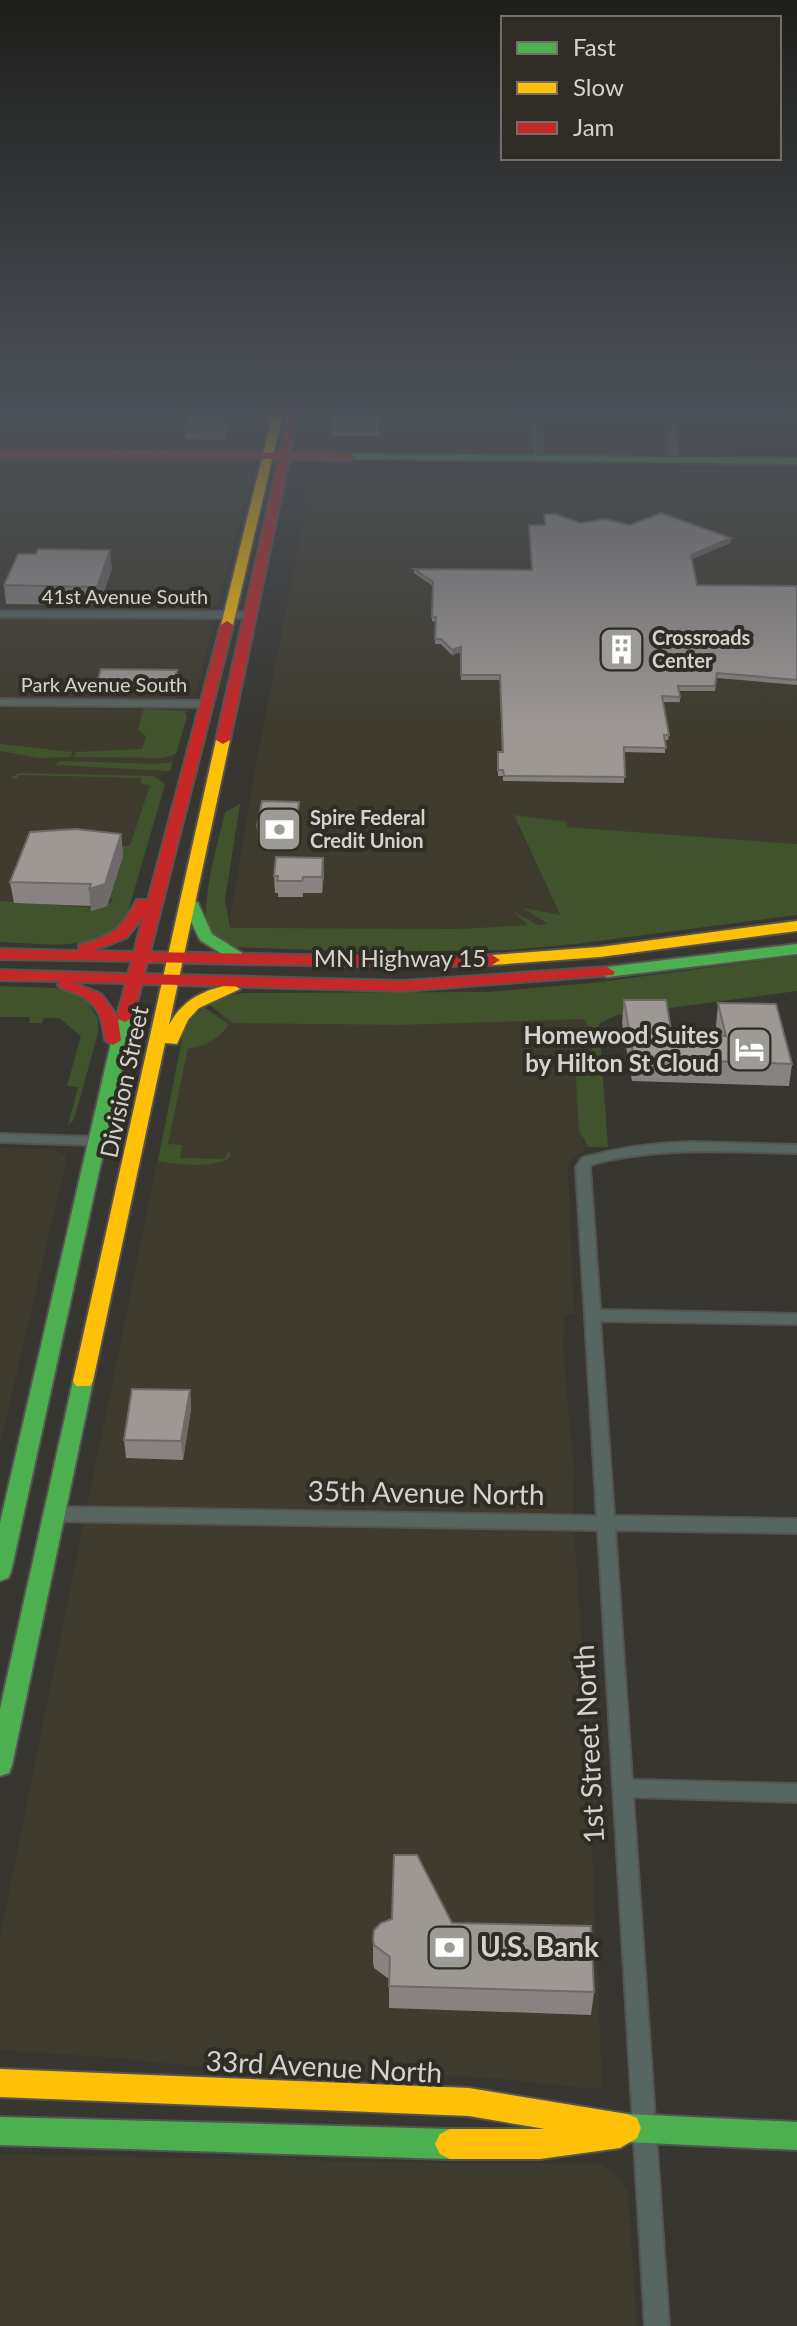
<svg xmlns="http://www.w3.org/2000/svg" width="797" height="2326" viewBox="0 0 797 2326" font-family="Lato,sans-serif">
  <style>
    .built { fill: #3f3b2e }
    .green { fill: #40532c }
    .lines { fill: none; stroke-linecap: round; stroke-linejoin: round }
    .street-casing { stroke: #565451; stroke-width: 4 }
    .fast-casing { stroke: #565451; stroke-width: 4 }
    .slow-casing { stroke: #565451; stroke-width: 4 }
    .jam-casing { stroke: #565451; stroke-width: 4 }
    .street { fill: #586661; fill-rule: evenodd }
    .fast { fill: #4caf50; fill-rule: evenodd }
    .slow { fill: #ffc107; fill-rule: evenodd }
    .jam { fill: #c62828; fill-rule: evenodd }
    .wall { fill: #888380 }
    .shaded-wall { fill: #6f6a68 }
    .building { fill: #9e9895; stroke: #6f6a68; stroke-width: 2 }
    .labels { text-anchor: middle; stroke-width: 8; stroke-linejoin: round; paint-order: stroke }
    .far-street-label { font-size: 20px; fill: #d4d2cd; stroke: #2f2d25 }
    .far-poi-label { font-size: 20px; font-weight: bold; fill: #d4d2cd; stroke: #2f2d25; text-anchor: start }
    .street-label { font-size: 24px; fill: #d4d2cd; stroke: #2f2d25 }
    .poi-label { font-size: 24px; font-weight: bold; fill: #d4d2cd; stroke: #2f2d25; text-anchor: end }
    .near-street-label { font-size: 28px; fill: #d4d2cd; stroke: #2f2d25 }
    .near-poi-label { font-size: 28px; font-weight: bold; fill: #d4d2cd; stroke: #2f2d25; text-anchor: start }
  </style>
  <rect width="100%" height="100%" fill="#373631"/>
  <g class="built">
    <polygon points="0,409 267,409 259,449 247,452 0,450"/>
    <polygon points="306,409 543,413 546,431 797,434 797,455 307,450 300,445"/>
    <polygon points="0,458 255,462 218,604 209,608 207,621 213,627 195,694 174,699 0,697"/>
    <polygon points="314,466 797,470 797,844 565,827 566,822 518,826 563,923 459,929 229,928 254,774"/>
    <polygon points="0,707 188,711 185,712 187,717 170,771 158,777 165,784 129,908 117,927 102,938 82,943 0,942"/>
    <polygon points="588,1009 592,1065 575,1065 579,1116 584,1143 588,1147 571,1160 568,1168 574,1314 565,1314 563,1346 574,1470 573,1512 587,1725 602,2086 594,2089 490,2078 367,2072 256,2073 115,2058 0,2050 0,1935 183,1034 194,1014"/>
    <polygon points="0,1148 52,1149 65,1155 66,1162 0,1445"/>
    <polygon points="0,2154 473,2164 598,2163 612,2170 628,2192 637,2326 0,2326"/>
  </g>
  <g class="green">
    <polygon points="146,709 188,711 185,712 187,717 176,754 163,758 74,757 76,752 142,749 146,736 138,730 143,710"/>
    <polygon points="0,744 72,752 70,757 38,758 0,751"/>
    <polygon points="60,761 159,764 173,762 170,771 55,765"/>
    <path d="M19 773 153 776 165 784 127 915C100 955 42 943 0 942V901L99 908 112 902 113 899 109 898 123 856 119 846H130L150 785 141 784V778L19 775 17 779 10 778Z"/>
    <path d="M240 804 225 900 230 928 459 929 528 925 511 910 538 925 548 924 523 908 560 915 514 815 567 822 566 827 797 844V915L576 944 507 950 366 952 236 947C227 945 215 938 210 930 197 913 220 835 225 812Z"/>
    <path d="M797 956V991L617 1015 599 1024 608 1147H588L579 1130 575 1064H592C591 1049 594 1031 584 1019L400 1025 233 1023 208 1004V1001L242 993 488 992 592 983Z"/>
    <polygon points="0,986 58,988 92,999 88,1002 98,1019 98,1033 74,1120 68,1125 78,1087 67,1086 81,1036 59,1018 44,1018 42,1023 29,1023 30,1017 0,1017"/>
    <path d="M204 1007 229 1025C219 1038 204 1048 188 1048L168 1144 182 1145 180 1158 224 1159 229 1151 231 1156C218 1169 176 1165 158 1161L183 1034 189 1022Z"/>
  </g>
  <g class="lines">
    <defs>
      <g id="street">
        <polygon points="533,409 541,409 543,459 539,461 535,459"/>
        <polygon points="661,409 669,409 679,462 672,460"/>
        <polygon points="788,409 796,409 797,425 793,423"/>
        <polygon points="0,611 250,612 255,615 250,618 0,617"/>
        <polygon points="0,699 208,701 213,704 208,707 0,705"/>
        <polygon points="0,1134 95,1137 102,1141 95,1145 0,1142"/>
        <path d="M691 1142 797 1145V1153C728 1152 659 1146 592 1164L590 1167 600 1310 797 1314V1324L600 1321 614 1516 797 1519V1533L615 1530 632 1780 797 1784V1802L633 1797 669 2326H645L598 1530 54 1521 48 1519 45 1514 48 1509 54 1507 597 1516 576 1167 582 1158C618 1148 653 1143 691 1142Z"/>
      </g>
      <g id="fast">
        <polygon points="350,454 797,458 797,464 346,459 346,455"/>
        <polygon points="190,898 198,903 212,934 242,953 244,956 242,959 230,959 200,940 182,903"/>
        <polygon points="797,944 797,954 607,977 599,972 607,967"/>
        <polygon points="125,1012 133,1017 11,1572 8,1578 0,1581 0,1523 117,1017"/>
        <polygon points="83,1374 90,1376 93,1381 12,1765 9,1773 0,1776 0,1709 73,1381 76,1376"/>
        <polygon points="627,2114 797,2122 797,2150 627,2142 617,2138 613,2128 617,2118"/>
        <polygon points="0,2117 450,2129 460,2134 465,2144 460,2154 450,2159 0,2145"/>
      </g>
      <g id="slow">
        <polygon points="274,409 284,409 233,625 227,629 221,625"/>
        <path d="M223 736 230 740 169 1025C183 999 204 990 232 984L240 989 199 1008 188 1020 177 1044 165 1043 93 1381 90 1386H76L73 1381 216 740Z"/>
        <polygon points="797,921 797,931 600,957 492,965 484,960 492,955 600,947"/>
        <polygon points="0,2069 469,2088 627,2114 637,2118 641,2128 637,2138 620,2148 540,2159 450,2159 440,2154 435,2144 440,2134 450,2129 545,2129 469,2116 0,2097"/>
      </g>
      <g id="jam">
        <polygon points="290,409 300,409 290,453 350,454 355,457 350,460 289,459 230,740 223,744 216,740 279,459 0,457 0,451 280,453"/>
        <path d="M227 621 233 625 150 952 403 957 492 955 500 960 492 965 403 967 147 962 144 974 403 981 607 967 615 972 613 975 403 991 142 984 133 1017 125 1022 118 1019 121 1040 113 1045 105 1040C103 1018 98 1002 75 993 69 990 63 990 58 985L61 981 0 980V970L128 974 132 961 0 959V949L79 951V945C113 936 120 930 137 900H148L221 625ZM143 917 134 952 92 951 126 938ZM72 982 126 983 117 1016 101 994Z"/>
      </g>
    </defs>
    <use href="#street" class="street-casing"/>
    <use href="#fast" class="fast-casing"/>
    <use href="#slow" class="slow-casing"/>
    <use href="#jam" class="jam-casing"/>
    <use href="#street" class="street"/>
    <use href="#fast" class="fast"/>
    <use href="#slow" class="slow"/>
    <use href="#jam" class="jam"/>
  </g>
  <g class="wall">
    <polygon points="0,409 64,409 64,410"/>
    <polygon points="226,414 227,426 224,440 185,439 184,427"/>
    <polygon points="380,419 378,436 333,436 332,423"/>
    <polygon points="580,523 630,525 730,543 692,559 697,585 797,586 797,685 717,678 715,691 679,691 680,702 663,702 669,735 668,740 665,740 665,753 624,752 624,783 503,781 503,776 498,776 498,752 502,752 500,680 461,680 461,652 452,655 441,644 435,644 436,622 432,621 433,586 414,573 414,569 532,570 544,525"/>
    <polygon points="112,569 99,605 6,604 4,585"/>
    <polygon points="177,670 178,679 175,692 98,691 97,682"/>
    <polygon points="299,802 299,818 297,843 258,843 257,826"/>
    <polygon points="121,834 123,856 107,906 91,911 91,906 14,903 10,882"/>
    <polygon points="324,874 322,893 303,893 303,897 278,897 278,893 275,893 274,876"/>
    <polygon points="624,1000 672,1036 718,1036 716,1026 718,1003 792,1064 789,1086 632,1081 622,1023"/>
    <polygon points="190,1390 191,1409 183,1460 126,1458 124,1440"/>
    <polygon points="452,1923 594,1992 591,2015 389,2008 389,1979 374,1968 373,1963 373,1940"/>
  </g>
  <g class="shaded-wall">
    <polygon points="226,414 227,426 224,440 223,427"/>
    <polygon points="731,538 730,543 690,560 691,555"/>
    <polygon points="110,550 112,569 99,605 97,587"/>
    <polygon points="461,647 461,652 452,655 452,650"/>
    <polygon points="177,670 178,679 175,692 174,683"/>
    <polygon points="299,802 299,818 297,843 296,827"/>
    <polygon points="121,834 123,856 107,906 91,911 89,889"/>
    <polygon points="323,858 324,874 322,893 322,877"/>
    <polygon points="190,1390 191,1409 183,1460 181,1441"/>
  </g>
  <g class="building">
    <polygon points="335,409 380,409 378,424 332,423"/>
    <polygon points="187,414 226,414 223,427 184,427"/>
    <polygon points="661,513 731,538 691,555 697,585 797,586 797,680 717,673 715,686 678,686 680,697 662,696 669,735 664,735 666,748 624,747 625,777 504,776 503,770 498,770 498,752 503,752 500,675 461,675 461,647 452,650 441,639 435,639 436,617 432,617 433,582 414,569 532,570 529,525 545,525 544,514 556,514 580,523 605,519 630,525"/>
    <polygon points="38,549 110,550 97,587 4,585 18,554 36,554"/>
    <polygon points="101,669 177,670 174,683 97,682"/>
    <polygon points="262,801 299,802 296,827 257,826"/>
    <polygon points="76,829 121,834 105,884 89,889 91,884 10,882 30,832"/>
    <polygon points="276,857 323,858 322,877 303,877 302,881 277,881 278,876 274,876"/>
    <polygon points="624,1000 666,1000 672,1036 726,1036 718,1003 776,1004 792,1064 634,1058"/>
    <polygon points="132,1389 190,1390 181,1441 124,1440"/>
    <polygon points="394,1855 417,1855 452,1923 591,1926 594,1992 389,1986 390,1957 374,1945 373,1940 374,1930 381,1923 392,1919"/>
  </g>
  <linearGradient id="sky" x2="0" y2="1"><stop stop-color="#1e1e1b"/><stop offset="0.56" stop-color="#4d525a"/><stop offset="1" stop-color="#4d525a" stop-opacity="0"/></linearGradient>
  <rect width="797" height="735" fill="url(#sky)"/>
  <defs>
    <symbol id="building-square" viewBox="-11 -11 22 22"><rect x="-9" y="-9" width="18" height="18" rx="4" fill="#9d9b96" stroke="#2f2d25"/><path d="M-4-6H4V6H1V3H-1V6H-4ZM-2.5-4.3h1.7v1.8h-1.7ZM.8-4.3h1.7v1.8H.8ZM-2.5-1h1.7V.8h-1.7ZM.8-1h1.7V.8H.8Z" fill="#fff"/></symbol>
    <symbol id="bank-square" viewBox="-11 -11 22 22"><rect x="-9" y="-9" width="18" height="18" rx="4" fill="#9d9b96" stroke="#2f2d25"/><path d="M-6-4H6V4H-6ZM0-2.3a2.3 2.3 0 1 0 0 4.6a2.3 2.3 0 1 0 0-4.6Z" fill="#fff"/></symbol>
    <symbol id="hotel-square" viewBox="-11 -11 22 22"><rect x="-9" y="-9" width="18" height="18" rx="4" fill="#9d9b96" stroke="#2f2d25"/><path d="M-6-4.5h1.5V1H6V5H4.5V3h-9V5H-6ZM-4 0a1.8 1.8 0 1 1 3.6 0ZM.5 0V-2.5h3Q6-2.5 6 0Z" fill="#fff"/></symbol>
  </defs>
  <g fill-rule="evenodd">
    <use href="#building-square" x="596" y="624" width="51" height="51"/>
    <use href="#bank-square" x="254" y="804" width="51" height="51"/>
    <use href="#hotel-square" x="724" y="1024" width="51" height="51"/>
    <use href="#bank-square" x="424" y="1922" width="51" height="51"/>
  </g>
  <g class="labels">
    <g class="far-street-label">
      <text x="125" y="604">41st Avenue South</text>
      <text x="104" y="692">Park Avenue South</text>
    </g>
    <g class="far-poi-label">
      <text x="652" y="645">Crossroads<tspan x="652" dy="23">Center</tspan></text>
      <text x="310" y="825">Spire Federal<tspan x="310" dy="23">Credit Union</tspan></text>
    </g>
    <g class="street-label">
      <text x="400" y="967">MN Highway 15</text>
      <text transform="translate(125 1082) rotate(-78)" y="8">Division Street</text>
    </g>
    <g class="poi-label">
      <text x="719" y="1044">Homewood Suites<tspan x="719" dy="28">by Hilton St Cloud</tspan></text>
    </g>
    <g class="near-street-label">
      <text transform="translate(426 1493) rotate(1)" y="10">35th Avenue North</text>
      <text transform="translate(589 1744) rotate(-93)" y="10">1st Street North</text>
      <text transform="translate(324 2067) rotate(3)" y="10">33rd Avenue North</text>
    </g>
    <g class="near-poi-label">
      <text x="480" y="1957">U.S. Bank</text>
    </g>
  </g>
  <rect x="501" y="16" width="280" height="144" fill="#2f2d25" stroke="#716f68" stroke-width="2"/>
  <rect x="517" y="42" width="40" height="12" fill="#4caf50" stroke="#716f68" stroke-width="2"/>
  <text x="573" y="56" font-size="24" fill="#d4d2cd">Fast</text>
  <rect x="517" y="82" width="40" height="12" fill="#ffc107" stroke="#716f68" stroke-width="2"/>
  <text x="573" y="96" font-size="24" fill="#d4d2cd">Slow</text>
  <rect x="517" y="122" width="40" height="12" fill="#c62828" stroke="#716f68" stroke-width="2"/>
  <text x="573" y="136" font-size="24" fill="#d4d2cd">Jam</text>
</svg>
